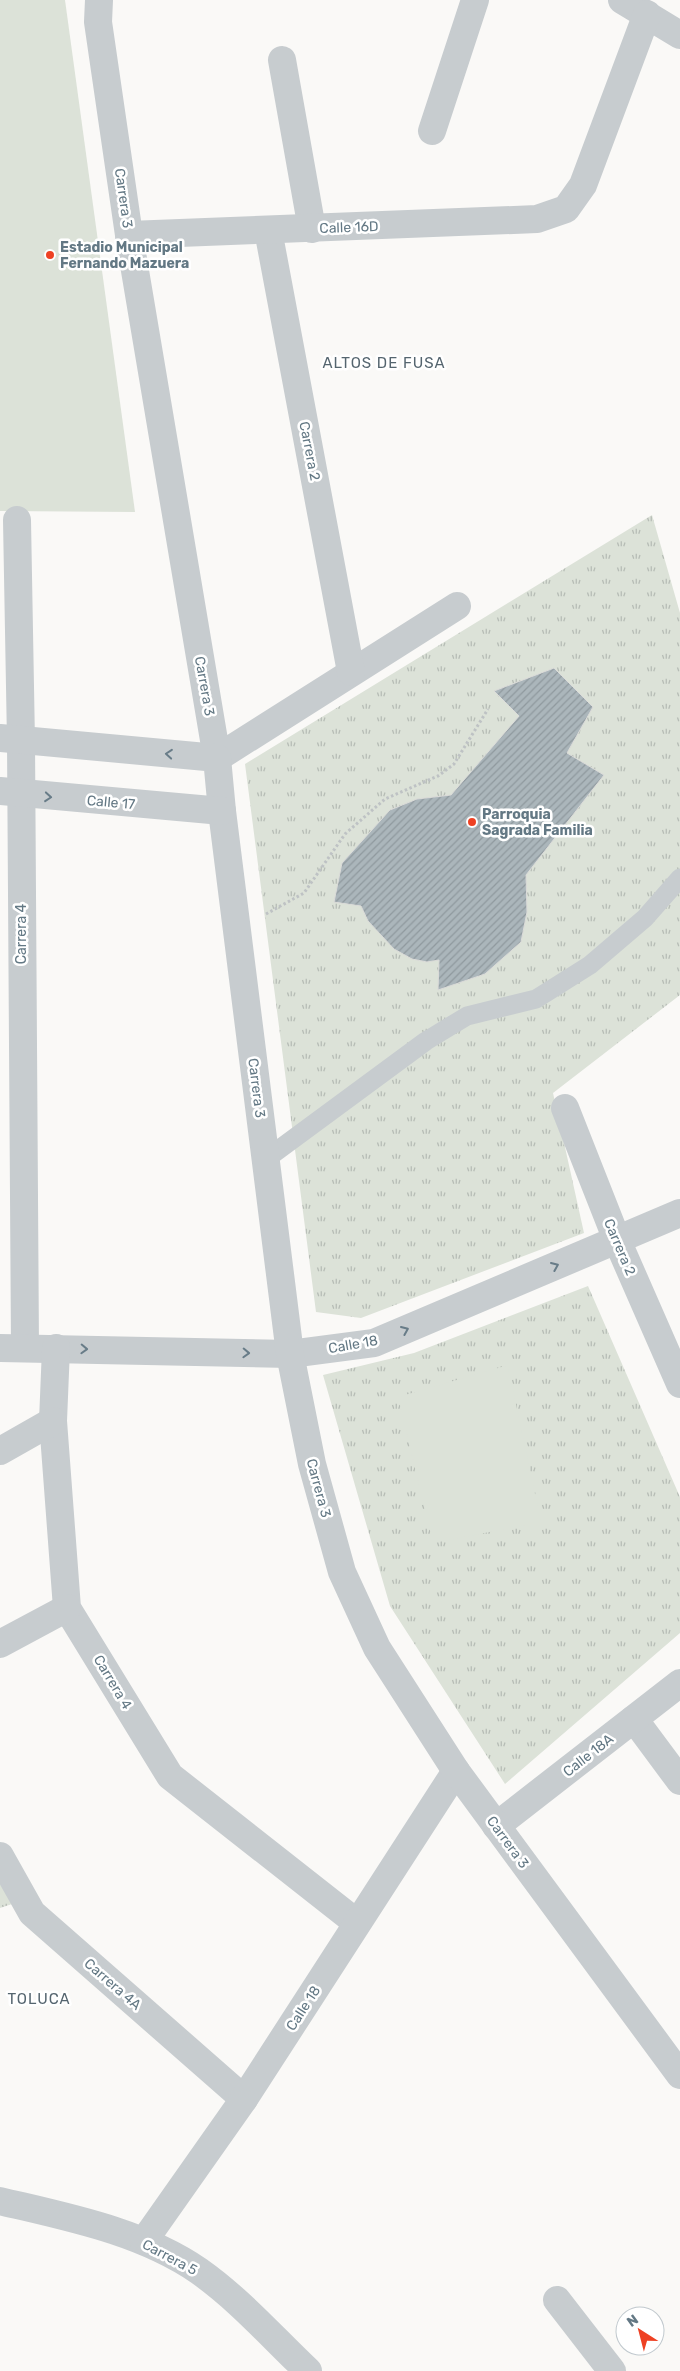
<svg xmlns="http://www.w3.org/2000/svg" width="680" height="2371" viewBox="0 0 680 2371" font-family="Rubik,sans-serif">
  <style>
    .grass { fill: url(#grass-tufts) }
    .pitch { fill: #dce2d8 }
    .building { fill: url(#building-hatch); stroke: #dbdbd9 }
    .lines { fill: none; stroke-linecap: round; stroke-linejoin: round }
    .path { stroke: #bec2c4; stroke-width: 3; stroke-dasharray: 2.5 2.5; stroke-linecap: butt }
    .service { stroke: #c7cccf; stroke-width: 19 }
    .minor { stroke: #c7cccf; stroke-width: 28 }
    .tertiary { stroke: #c7cccf; stroke-width: 28 }
    .oneway { stroke: #687c88 }
    .poi-dot { fill: #ee4123; stroke: #fff; stroke-width: 2 }
    .labels { text-anchor: middle; stroke-width: 5; stroke-linejoin: round; paint-order: stroke }
    .street-label { font-size: 14px; fill: #637884; stroke: #fff }
    .poi-label { font-size: 14px; font-weight: bold; fill: #637884; stroke: #fff; text-anchor: start }
    .neighbourhood-label { font-size: 15px; letter-spacing: 1px; fill: #55656f; stroke: #fff }
  </style>
  <defs>
    <pattern id="grass-tufts" width="24" height="20" patternUnits="userSpaceOnUse" patternTransform="scale(1.25)"><rect width="24" height="20" fill="#dce2d8"/><path d="M3 7l-1-3M5 7V3M7 7l1-3M15 17l-1-3M17 17v-4M19 17l1-3" fill="none" stroke="#b6bcb5"/></pattern>
    <pattern id="building-hatch" width="6" height="6" patternUnits="userSpaceOnUse" patternTransform="scale(1.25)"><rect width="6" height="6" fill="#abb6bb"/><path d="M-1 1l2-2M0 6l6-6M5 7l2-2" fill="none" stroke="#8f999e"/></pattern>
  </defs>
  <rect width="100%" height="100%" fill="#faf9f7"/>
  <g class="grass">
    <polygon points="652,515 680,613 680,995 553,1093 584,1233 361,1318 316,1312 245,764"/>
    <polygon points="588,1286 680,1497 680,1633 505,1784 390,1606 323,1375 414,1353"/>
    <polygon points="0,1883 12,1904 0,1908"/>
  </g>
  <g class="pitch">
    <polygon points="0,0 65,0 135,512 0,511"/>
    <polygon points="505,1366 508,1367 541,1522 433,1543 398,1397"/>
  </g>
  <polygon class="building" points="554,668 593,707 567,753 604,775 526,875 527,912 521,942 485,974 438,990 439,960 427,962 412,959 394,949 368,921 361,906 334,902 342,863 390,810 417,799 451,795 519,716 494,691"/>
  <g class="lines">
    <polyline class="path" points="266,914 304,893 345,834 385,799 438,776 454,764 488,709"/>
    <polyline class="service" points="266,1159 426,1041 467,1016 536,999 590,965 645,918 680,878"/>
    <g class="minor">
      <polyline points="99,0 98,22 129,235 217,758 457,606"/>
      <polyline points="622,0 680,35"/>
      <polyline points="282,60 312,229"/>
      <polyline points="432,131 475,0"/>
      <polyline points="268,230 351,672"/>
      <polyline points="129,235 537,219 566,209 583,185 647,14"/>
      <polyline points="17,520 21,742 25,1348"/>
      <polyline points="565,1108 617,1240 680,1384"/>
      <polyline points="0,1348 290,1354 374,1343 680,1213"/>
      <polyline points="56,1348 53,1421 67,1608 170,1776 357,1923"/>
      <polyline points="0,1451 53,1421"/>
      <polyline points="0,1644 67,1608"/>
      <polyline points="634,1719 680,1781"/>
      <polyline points="496,1826 680,1683"/>
      <polyline points="0,1856 32,1913 244,2099"/>
      <path d="M0 2201C67 2217 141 2231 199 2271 240 2300 272 2337 308 2371"/>
      <polyline points="144,2241 244,2099 456,1771"/>
      <polyline points="557,2300 612,2371"/>
    </g>
    <g class="tertiary">
      <polyline points="0,738 217,758 222,811 290,1354 312,1464 342,1572 377,1648 456,1771 680,2075"/>
      <polyline points="0,791 222,811"/>
    </g>
  </g>
  <defs><path id="oneway-chevron" d="M-2-3.5L2.5 0L-2 3.5" fill="none" stroke-width="1.6" stroke-linecap="round" stroke-linejoin="round" transform="scale(1.25)"/></defs>
  <g class="oneway">
    <use href="#oneway-chevron" transform="translate(169 754) rotate(-175)"/>
    <use href="#oneway-chevron" transform="translate(48 797) rotate(5)"/>
    <use href="#oneway-chevron" transform="translate(555 1266) rotate(-23)"/>
    <use href="#oneway-chevron" transform="translate(405 1330) rotate(-23)"/>
    <use href="#oneway-chevron" transform="translate(84 1349) rotate(2)"/>
    <use href="#oneway-chevron" transform="translate(246 1353) rotate(2)"/>
  </g>
  <g class="poi-dot">
    <circle cx="50" cy="255" r="5"/>
    <circle cx="472" cy="822" r="5"/>
  </g>
  <g class="labels">
    <g class="street-label">
      <text transform="translate(124 198) rotate(82)" y="5">Carrera 3</text>
      <text transform="translate(349 227) rotate(-2)" y="5">Calle 16D</text>
      <text transform="translate(310 451) rotate(79)" y="5">Carrera 2</text>
      <text transform="translate(205 686) rotate(80)" y="5">Carrera 3</text>
      <text transform="translate(111 802) rotate(5)" y="5">Calle 17</text>
      <text transform="translate(21 934) rotate(-90)" y="5">Carrera 4</text>
      <text transform="translate(257 1088) rotate(83)" y="5">Carrera 3</text>
      <text transform="translate(620 1247) rotate(67)" y="5">Carrera 2</text>
      <text transform="translate(353 1344) rotate(-10)" y="5">Calle 18</text>
      <text transform="translate(319 1488) rotate(75)" y="5">Carrera 3</text>
      <text transform="translate(113 1682) rotate(59)" y="5">Carrera 4</text>
      <text transform="translate(588 1755) rotate(-38)" y="5">Calle 18A</text>
      <text transform="translate(508 1842) rotate(54)" y="5">Carrera 3</text>
      <text transform="translate(113 1984) rotate(41)" y="5">Carrera 4A</text>
      <text transform="translate(303 2008) rotate(-57)" y="5">Calle 18</text>
      <text transform="translate(170 2257) rotate(28)" y="5">Carrera 5</text>
    </g>
    <g class="poi-label">
      <text x="60" y="252">Estadio Municipal<tspan x="60" dy="16">Fernando Mazuera</tspan></text>
      <text x="482" y="819">Parroquia<tspan x="482" dy="16">Sagrada Familia</tspan></text>
    </g>
    <g class="neighbourhood-label">
      <text x="384" y="368">ALTOS DE FUSA</text>
      <text x="39" y="2004">TOLUCA</text>
    </g>
  </g>
  <g transform="translate(640 2331) rotate(324)"><circle r="24" fill="#ffffff" stroke="#c1c9ce"/>
  <path d="M0-4L9 19L0 12L-9 19Z" fill="#ee4123"/>
  <text y="-8" font-size="14" font-weight="bold" text-anchor="middle" fill="#637884">N</text>
  </g>
</svg>
